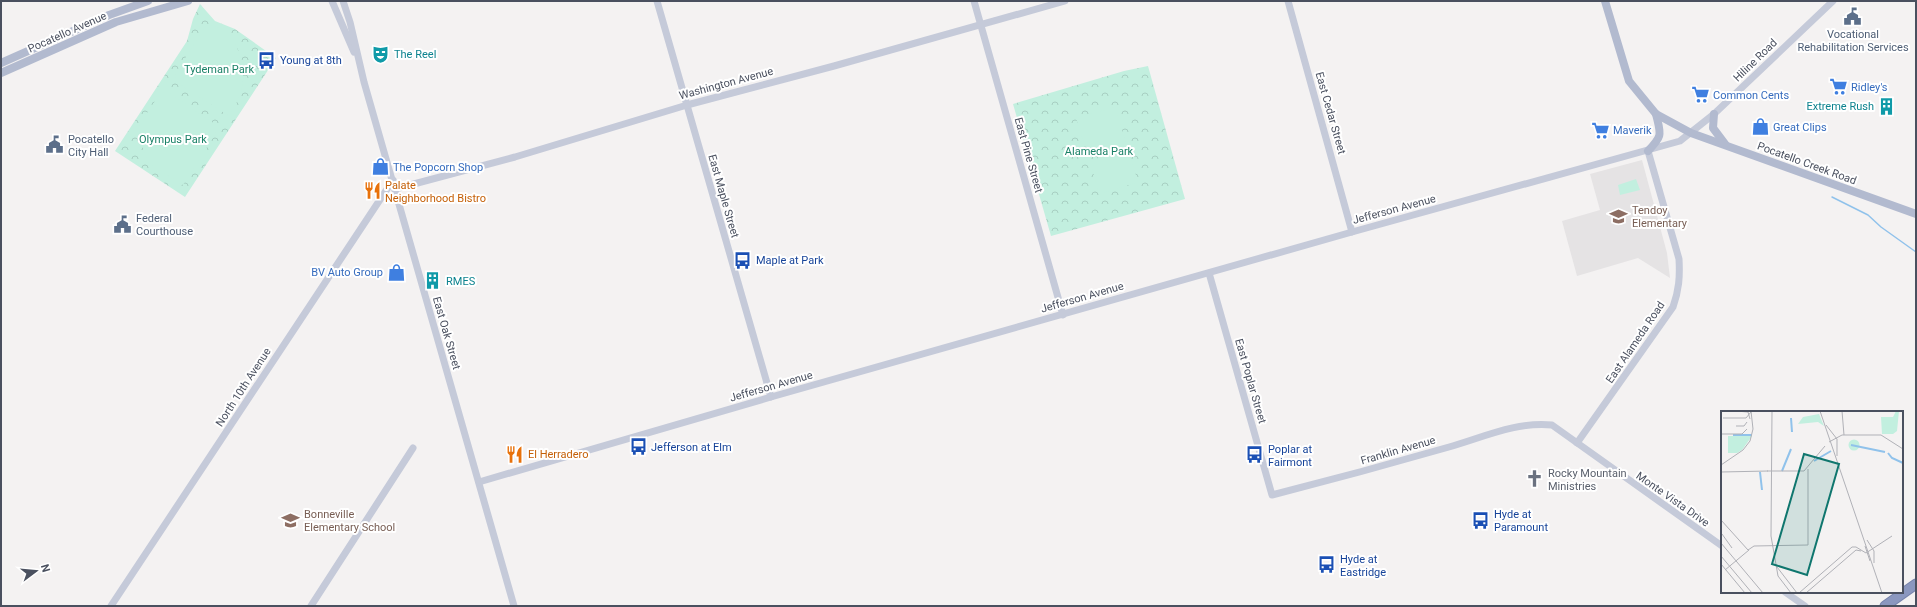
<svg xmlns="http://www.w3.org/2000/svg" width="1917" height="607" viewBox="0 0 1917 607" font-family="Roboto,sans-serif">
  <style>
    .education { fill: #e5e3e4 }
    .forest { fill: url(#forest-crowns) }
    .pitch { fill: #c2efdf }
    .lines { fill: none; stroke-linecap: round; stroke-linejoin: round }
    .stream { stroke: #90c2eb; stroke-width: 1.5 }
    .highway-casing { stroke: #7682ab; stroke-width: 11 }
    .secondary { stroke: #c5cad9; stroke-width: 7 }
    .primary { stroke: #b2bacf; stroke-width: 8 }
    .highway { stroke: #8b97bf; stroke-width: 9 }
    .labels { text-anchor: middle; stroke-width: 4; stroke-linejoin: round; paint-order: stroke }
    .street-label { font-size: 11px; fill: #4a505f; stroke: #fff }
    .service-label { font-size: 11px; fill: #4e5e75; stroke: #fff; text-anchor: start }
    .culture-label { font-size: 11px; fill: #0d838f; stroke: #fff; text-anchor: start }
    .transit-label { font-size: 11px; fill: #164399; stroke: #fff; text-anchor: start }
    .park-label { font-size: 11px; fill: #1a8167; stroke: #fff }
    .shop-label { font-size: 11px; fill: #366cbe; stroke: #fff; text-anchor: start }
    .food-label { font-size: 11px; fill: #c56008; stroke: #fff; text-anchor: start }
    .education-label { font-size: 11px; fill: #785e54; stroke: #fff; text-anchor: start }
    .worship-label { font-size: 11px; fill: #5b616d; stroke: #fff; text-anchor: start }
    .inset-river { fill: none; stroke: #90c2eb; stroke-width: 2 }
    .inset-road { fill: none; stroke: #b0b1b7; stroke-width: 1 }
    .view { fill: #0f766e; fill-opacity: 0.15; stroke: #0f766e; stroke-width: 2 }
    .inset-edge { fill: none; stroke: #4a505f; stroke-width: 2 }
  </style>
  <defs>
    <pattern id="forest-crowns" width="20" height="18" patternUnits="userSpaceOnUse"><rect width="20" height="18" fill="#c2efdf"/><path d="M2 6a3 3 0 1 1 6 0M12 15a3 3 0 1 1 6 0" fill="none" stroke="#a8cfc2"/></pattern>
  </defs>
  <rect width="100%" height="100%" fill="#f4f2f2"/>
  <polygon class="education" points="1642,160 1667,253 1670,278 1638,258 1577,276 1562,221 1600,210 1590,174"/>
  <g class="forest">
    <polygon points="200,4 215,21 235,29 276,58 185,197 115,151 187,41 193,19"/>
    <polygon points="1148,66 1185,199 1051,236 1013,104 1124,71"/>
  </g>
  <g class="pitch">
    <path d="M213 25C221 28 227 33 232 40 250 64 245 93 229 116L176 82 175 74 206 26Z"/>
    <polygon points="163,89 215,124 216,133 183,185 149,164 142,146 139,125"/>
    <polygon points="1115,107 1138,182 1099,194 1092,168 1101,152 1084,144 1076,118"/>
    <polygon points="1636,179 1640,190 1620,195 1618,185"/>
  </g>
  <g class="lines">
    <polyline class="stream" points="1832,197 1868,215 1881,227 1916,252"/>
    <defs>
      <polyline id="highway" points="1885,606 1916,584"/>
    </defs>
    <use href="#highway" class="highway-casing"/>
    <g class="secondary">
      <polyline points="332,1 354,52"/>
      <polyline points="343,1 350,22 364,82 514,606"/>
      <polyline points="657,1 771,397"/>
      <polyline points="974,1 1063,315"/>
      <polyline points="1288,1 1352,232"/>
      <polyline points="395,189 515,157 687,105 834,66 1065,1"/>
      <path d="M1209 273 1272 495C1331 480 1390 464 1449 447 1481 438 1518 421 1552 425L1722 546"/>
      <path d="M1577 443 1673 307C1679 290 1680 277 1679 259L1648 151"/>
      <polyline points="479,482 771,397 1352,232 1680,141 1714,114 1833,1"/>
      <polyline points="1785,592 1805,606"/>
      <polyline points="111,606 393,180"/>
      <polyline points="311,606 413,448"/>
    </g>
    <g class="primary">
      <polyline points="1605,1 1629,81 1656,114 1691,133 1916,214"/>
      <polyline points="1,63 109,15 148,1"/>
      <polyline points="1,73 116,22 188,1"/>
      <polyline points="1714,114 1713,128 1725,144"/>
      <path d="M1648 151C1663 135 1661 135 1656 114"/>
    </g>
    <use href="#highway" class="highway"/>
  </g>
  <defs>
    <symbol id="civic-bare" viewBox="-9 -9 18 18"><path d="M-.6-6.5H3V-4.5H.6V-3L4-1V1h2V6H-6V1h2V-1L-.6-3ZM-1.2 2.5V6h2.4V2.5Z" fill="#5c6f8a" stroke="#fff" stroke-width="2.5" paint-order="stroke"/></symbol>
    <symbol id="theatre-bare" viewBox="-9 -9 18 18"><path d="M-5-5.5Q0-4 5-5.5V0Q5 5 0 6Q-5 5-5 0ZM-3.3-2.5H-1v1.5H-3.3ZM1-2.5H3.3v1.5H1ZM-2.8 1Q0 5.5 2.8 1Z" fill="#0f9aa8" stroke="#fff" stroke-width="2.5" paint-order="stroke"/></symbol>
    <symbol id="bus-bare" viewBox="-9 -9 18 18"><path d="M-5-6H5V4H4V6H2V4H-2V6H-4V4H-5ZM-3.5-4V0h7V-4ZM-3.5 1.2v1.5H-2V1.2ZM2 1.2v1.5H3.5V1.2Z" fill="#1a4fb4" stroke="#fff" stroke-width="2.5" paint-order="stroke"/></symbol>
    <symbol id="supermarket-bare" viewBox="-9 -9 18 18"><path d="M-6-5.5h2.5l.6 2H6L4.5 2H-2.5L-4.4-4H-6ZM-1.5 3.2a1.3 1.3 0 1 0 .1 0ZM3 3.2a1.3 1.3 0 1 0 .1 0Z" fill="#3f7fe0" stroke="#fff" stroke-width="2.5" paint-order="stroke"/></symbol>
    <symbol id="building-bare" viewBox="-9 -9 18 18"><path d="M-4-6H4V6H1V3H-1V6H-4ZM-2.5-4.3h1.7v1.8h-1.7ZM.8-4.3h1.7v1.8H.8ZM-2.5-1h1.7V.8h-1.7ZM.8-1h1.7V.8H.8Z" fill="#0f9aa8" stroke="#fff" stroke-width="2.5" paint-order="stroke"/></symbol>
    <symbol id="shop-bare" viewBox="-9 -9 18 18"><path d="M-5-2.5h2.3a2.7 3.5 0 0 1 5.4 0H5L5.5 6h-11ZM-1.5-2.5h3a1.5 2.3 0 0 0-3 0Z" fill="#3f7fe0" stroke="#fff" stroke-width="2.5" paint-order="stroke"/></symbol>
    <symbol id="restaurant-bare" viewBox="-9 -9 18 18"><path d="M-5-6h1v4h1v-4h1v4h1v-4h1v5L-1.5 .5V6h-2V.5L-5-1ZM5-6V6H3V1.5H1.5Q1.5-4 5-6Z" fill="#e8710a" stroke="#fff" stroke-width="2.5" paint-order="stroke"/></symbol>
    <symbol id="school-bare" viewBox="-9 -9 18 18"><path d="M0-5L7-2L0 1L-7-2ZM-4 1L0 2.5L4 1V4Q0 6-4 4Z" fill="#8d6e63" stroke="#fff" stroke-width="2.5" paint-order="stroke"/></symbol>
    <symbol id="church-bare" viewBox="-9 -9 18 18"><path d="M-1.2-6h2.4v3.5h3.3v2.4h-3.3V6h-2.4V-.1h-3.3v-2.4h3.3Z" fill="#6b7280" stroke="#fff" stroke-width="2.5" paint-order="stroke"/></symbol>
  </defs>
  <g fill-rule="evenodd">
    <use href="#civic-bare" x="1840" y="4" width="25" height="25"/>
    <use href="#theatre-bare" x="368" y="42" width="25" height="25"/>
    <use href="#bus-bare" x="254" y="48" width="25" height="25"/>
    <use href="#supermarket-bare" x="1826" y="74" width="25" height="25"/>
    <use href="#supermarket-bare" x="1688" y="82" width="25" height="25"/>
    <use href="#building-bare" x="1874" y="94" width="25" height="25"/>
    <use href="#shop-bare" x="1748" y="114" width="25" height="25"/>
    <use href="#supermarket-bare" x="1588" y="118" width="25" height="25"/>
    <use href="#civic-bare" x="42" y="132" width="25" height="25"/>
    <use href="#shop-bare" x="368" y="154" width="25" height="25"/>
    <use href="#restaurant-bare" x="360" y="178" width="25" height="25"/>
    <use href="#school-bare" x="1606" y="204" width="25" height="25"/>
    <use href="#civic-bare" x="110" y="212" width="25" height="25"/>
    <use href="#bus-bare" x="730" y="248" width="25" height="25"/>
    <use href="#shop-bare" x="384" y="260" width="25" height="25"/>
    <use href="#building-bare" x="420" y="268" width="25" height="25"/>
    <use href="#bus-bare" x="626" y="434" width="25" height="25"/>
    <use href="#restaurant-bare" x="502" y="442" width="25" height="25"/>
    <use href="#bus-bare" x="1242" y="442" width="25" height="25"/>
    <use href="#church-bare" x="1522" y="466" width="25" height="25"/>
    <use href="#school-bare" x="278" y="508" width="25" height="25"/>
    <use href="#bus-bare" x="1468" y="508" width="25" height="25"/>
    <use href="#bus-bare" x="1314" y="552" width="25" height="25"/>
  </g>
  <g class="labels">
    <g class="street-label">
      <text transform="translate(67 32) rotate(-24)" y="4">Pocatello Avenue</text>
      <text transform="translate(1755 60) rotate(-44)" y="4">Hiline Road</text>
      <text transform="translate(726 83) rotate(-15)" y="4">Washington Avenue</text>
      <text transform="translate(1331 113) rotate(74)" y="4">East Cedar Street</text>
      <text transform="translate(1029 155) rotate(74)" y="4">East Pine Street</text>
      <text transform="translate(1807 163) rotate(20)" y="4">Pocatello Creek Road</text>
      <text transform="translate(724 196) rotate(74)" y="4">East Maple Street</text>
      <text transform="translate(1394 209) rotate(-15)" y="4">Jefferson Avenue</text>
      <text transform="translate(1082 297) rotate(-16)" y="4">Jefferson Avenue</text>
      <text transform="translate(447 333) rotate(74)" y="4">East Oak Street</text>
      <text transform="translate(1635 342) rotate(-56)" y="4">East Alameda Road</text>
      <text transform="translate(1251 381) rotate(74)" y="4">East Poplar Street</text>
      <text transform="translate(771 386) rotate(-16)" y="4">Jefferson Avenue</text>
      <text transform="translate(243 387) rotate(-57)" y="4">North 10th Avenue</text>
      <text transform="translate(1398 450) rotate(-16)" y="4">Franklin Avenue</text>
      <text transform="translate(1673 499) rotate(35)" y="4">Monte Vista Drive</text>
    </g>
    <g class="service-label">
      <text x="1853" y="38" text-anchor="middle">Vocational<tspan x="1853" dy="13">Rehabilitation Services</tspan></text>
      <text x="68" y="143">Pocatello<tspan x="68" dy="13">City Hall</tspan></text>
      <text x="136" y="222">Federal<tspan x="136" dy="13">Courthouse</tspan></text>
    </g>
    <g class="culture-label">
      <text x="394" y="58">The Reel</text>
      <text x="1874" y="110" text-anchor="end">Extreme Rush</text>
      <text x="446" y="285">RMES</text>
    </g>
    <g class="transit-label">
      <text x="280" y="64">Young at 8th</text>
      <text x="756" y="264">Maple at Park</text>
      <text x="651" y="451">Jefferson at Elm</text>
      <text x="1268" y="453">Poplar at<tspan x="1268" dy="13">Fairmont</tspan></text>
      <text x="1494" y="518">Hyde at<tspan x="1494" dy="13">Paramount</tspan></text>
      <text x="1340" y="563">Hyde at<tspan x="1340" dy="13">Eastridge</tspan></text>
    </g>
    <g class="park-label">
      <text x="219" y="73">Tydeman Park</text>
      <text x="173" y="143">Olympus Park</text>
      <text x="1099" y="155">Alameda Park</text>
    </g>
    <g class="shop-label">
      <text x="1851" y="91">Ridley's</text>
      <text x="1713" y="99">Common Cents</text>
      <text x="1773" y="131">Great Clips</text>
      <text x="1613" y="134">Maverik</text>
      <text x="393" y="171">The Popcorn Shop</text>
      <text x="383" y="276" text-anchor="end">BV Auto Group</text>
    </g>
    <g class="food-label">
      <text x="385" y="189">Palate<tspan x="385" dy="13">Neighborhood Bistro</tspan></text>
      <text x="528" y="458">El Herradero</text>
    </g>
    <g class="education-label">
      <text x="1632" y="214">Tendoy<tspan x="1632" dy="13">Elementary</tspan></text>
      <text x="304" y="518">Bonneville<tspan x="304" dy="13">Elementary School</tspan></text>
    </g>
    <g class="worship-label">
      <text x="1548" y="477">Rocky Mountain<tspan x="1548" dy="13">Ministries</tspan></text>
    </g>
  </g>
  <g transform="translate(1721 411)">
    <rect width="182" height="182" fill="#f4f2f2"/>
    <path d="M127.5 34a5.5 5.5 0 1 1 11 0a5.5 5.5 0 1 1-11 0Z" fill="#c2efdf"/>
    <path d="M175 0H178L176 20 172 23H161L160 6H172ZM98 3 103 15 97 11 77 13 82 6ZM7 25H31L21 39 16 42H7Z" fill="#c2efdf"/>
    <path class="inset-river" d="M70 7 71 21M12 24H31M130 34 164 41M167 42 171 47 182 52M93 50 110 40M61 60 70 38M39 61 41 79"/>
    <path class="inset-road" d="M15 0 27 1 29 8M51 0 50 125 57 165 70 182M99 0 161 182M121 0 123 24M2 7H25L30 1M105 14 116 28V45M15 15H23L26 11M0 23H21L26 18M108 31 121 24H160L182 38M0 54 22 39 29 30 32 18 30 0M46 60H83L104 35M0 61 47 60M0 109 27 139M1 123 11 137M146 129 153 140V152M0 132 42 182M144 135 149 150M27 139 33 135 87 134V58M0 145 31 182M0 153 24 182M56 156 76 182M4 159 28 139M78 182 131 136H135L145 142 171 125M85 182 135 139 140 140"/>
    <path class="view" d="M83 43 118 53 86 164 51 153Z"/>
    <rect width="182" height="182" class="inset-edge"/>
  </g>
  <rect width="1917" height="607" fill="none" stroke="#4a505f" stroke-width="4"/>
  <g transform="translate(36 571) rotate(74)" stroke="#ffffff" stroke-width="3" paint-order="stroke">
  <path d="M0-3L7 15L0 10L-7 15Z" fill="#4a505f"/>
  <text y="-6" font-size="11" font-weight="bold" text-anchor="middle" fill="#4a505f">N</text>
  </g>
</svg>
